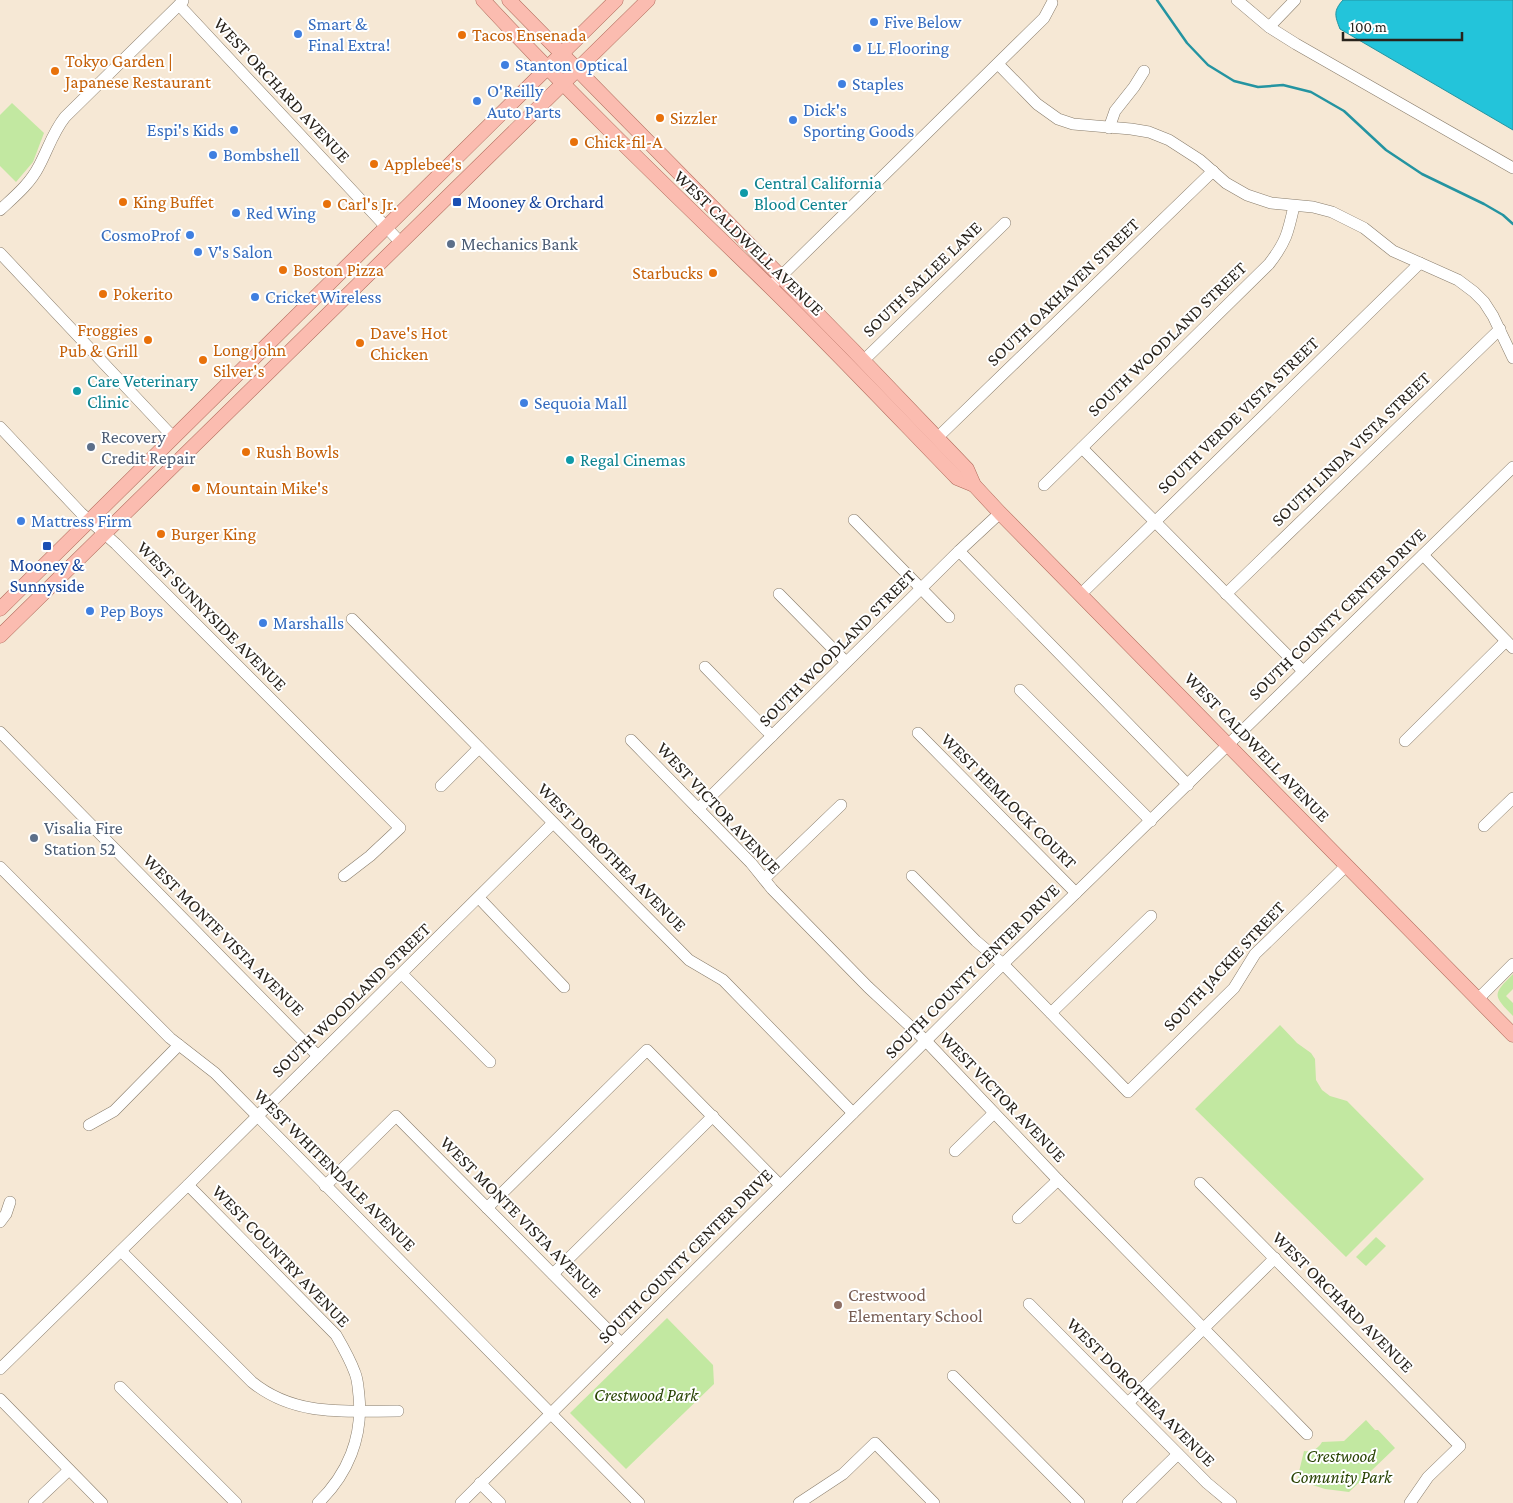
<svg xmlns="http://www.w3.org/2000/svg" width="1513" height="1503" viewBox="0 0 1513 1503" font-family="'Crimson Pro',serif">
  <style>
    .green { fill: #c2e8a1 }
    .water { fill: #23c4da; stroke: #2494a1 }
    .lines { fill: none; stroke-linecap: round; stroke-linejoin: round }
    .stream { stroke: #2494a1; stroke-width: 2.5 }
    .minor-casing { stroke: #887c6b; stroke-width: 12 }
    .major-casing { stroke: #af695a; stroke-width: 15 }
    .minor { stroke: #fff; stroke-width: 11 }
    .major { stroke: #fbbcb0; stroke-width: 14 }
    .shop-dot { fill: #3f7fe0; stroke: #fff; stroke-width: 2 }
    .food-dot { fill: #e8710a; stroke: #fff; stroke-width: 2 }
    .culture-dot { fill: #0f9aa8; stroke: #fff; stroke-width: 2 }
    .transit-dot { fill: #1a4fb4; stroke: #fff; stroke-width: 2 }
    .service-dot { fill: #5c6f8a; stroke: #fff; stroke-width: 2 }
    .education-dot { fill: #8d6e63; stroke: #fff; stroke-width: 2 }
    .labels { text-anchor: middle; stroke-width: 4; stroke-linejoin: round; paint-order: stroke }
    .shop-label { font-size: 18px; fill: #366cbe; stroke: #fff; text-anchor: start }
    .food-label { font-size: 18px; fill: #c56008; stroke: #fff; text-anchor: start }
    .street-label { font-size: 18px; fill: #28231c; stroke: #fff }
    .culture-label { font-size: 18px; fill: #0d838f; stroke: #fff; text-anchor: start }
    .transit-label { font-size: 18px; fill: #164399; stroke: #fff; text-anchor: start }
    .service-label { font-size: 18px; fill: #4e5e75; stroke: #fff; text-anchor: start }
    .education-label { font-size: 18px; fill: #785e54; stroke: #fff; text-anchor: start }
    .park-label { font-size: 18px; font-style: italic; fill: #294404; stroke: #fff }
  </style>
  <rect width="100%" height="100%" fill="#f6e8d5"/>
  <g class="green">
    <polygon points="12,103 44,133 33,162 16,182 0,166 0,115"/>
    <path d="M1513 974V989L1506 996 1513 1003V1016C1493 995 1492 995 1513 974Z"/>
    <polygon points="1280,1025 1297,1043 1311,1053 1315,1059 1316,1080 1322,1090 1330,1096 1347,1101 1424,1179 1346,1257 1195,1109"/>
    <polygon points="1376,1237 1386,1246 1366,1266 1356,1257"/>
    <polygon points="667,1318 713,1365 714,1384 626,1469 570,1413"/>
    <path d="M1366 1420 1375 1430H1378L1395 1448 1349 1492 1325 1489 1297 1480 1304 1451C1312 1452 1318 1449 1322 1442L1344 1441Z"/>
  </g>
  <path class="water" d="M1343 0H1513V130L1340 29C1335 16 1333 11 1343 0Z"/>
  <g class="lines">
    <polyline class="stream" points="1157,0 1187,43 1208,65 1234,81 1258,87 1283,85 1311,92 1344,111 1386,150 1422,174 1484,204 1503,215 1513,224"/>
    <defs>
      <g id="minor">
        <polyline points="1237,0 1269,27 1296,44 1513,168"/>
        <polyline points="179,5 401,243"/>
        <polyline points="1269,27 1295,0"/>
        <polyline points="998,64 1037,104 1058,119 1073,124 1131,129 1149,132 1169,140 1200,160 1226,183 1247,195 1271,203 1313,207 1332,212 1364,228 1393,251 1458,280 1474,292 1484,302 1493,316 1513,358"/>
        <polyline points="1109,128 1115,111 1134,87 1144,71"/>
        <path d="M0 210C14 197 30 184 39 166 48 149 53 132 65 117L183 1"/>
        <polyline points="0,253 173,437"/>
        <polyline points="770,287 1044,18 1052,3"/>
        <polyline points="863,361 1005,223"/>
        <polyline points="0,427 81,513 116,544 400,828 370,856 344,876"/>
        <polyline points="937,438 1213,171"/>
        <polyline points="1082,448 1303,671"/>
        <path d="M1044 485 1269 264C1286 242 1288 233 1294 206"/>
        <polyline points="854,520 949,617"/>
        <polyline points="959,551 1188,785"/>
        <polyline points="1423,555 1513,648"/>
        <polyline points="779,594 846,662"/>
        <polyline points="1081,594 1420,263"/>
        <polyline points="1226,594 1500,329"/>
        <polyline points="352,619 689,960 723,980 853,1113"/>
        <polyline points="705,667 772,736"/>
        <polyline points="1020,690 1151,821"/>
        <polyline points="0,732 318,1056"/>
        <polyline points="918,733 1076,893"/>
        <polyline points="631,740 751,863 772,889 868,987 926,1041 1058,1180 1307,1434"/>
        <polyline points="1405,741 1506,641"/>
        <polyline points="441,786 479,748"/>
        <polyline points="698,809 959,551 1000,513"/>
        <polyline points="1484,826 1513,798"/>
        <polyline points="0,867 170,1038 215,1073 639,1503"/>
        <polyline points="912,876 976,941 1003,964 1128,1092 1234,988 1255,954 1347,865"/>
        <polyline points="764,879 841,805"/>
        <polyline points="479,898 564,987"/>
        <polyline points="402,974 490,1062"/>
        <polyline points="1478,999 1513,964"/>
        <polyline points="1051,1013 1151,916"/>
        <polyline points="89,1125 114,1111 179,1045"/>
        <polyline points="955,1151 994,1113"/>
        <polyline points="1200,1183 1460,1446 1428,1477 1410,1503"/>
        <path d="M188 1185 336 1335C343 1347 350 1359 355 1373 358 1380 358 1388 359 1396 363 1437 348 1474 318 1503"/>
        <polyline points="325,1186 396,1116 621,1343"/>
        <polyline points="487,1208 647,1050 780,1185"/>
        <polyline points="1018,1218 1058,1180"/>
        <polyline points="0,1222 6,1214 10,1202"/>
        <path d="M121 1251 252 1382C295 1417 346 1411 398 1411"/>
        <polyline points="553,1274 713,1116"/>
        <polyline points="1029,1304 1207,1483 1231,1503"/>
        <polyline points="0,1369 188,1185 553,823"/>
        <polyline points="953,1376 1079,1503"/>
        <polyline points="120,1387 236,1503"/>
        <polyline points="0,1399 102,1503"/>
        <polyline points="1128,1403 1275,1258"/>
        <polyline points="480,1483 500,1503"/>
        <polyline points="34,1503 69,1470"/>
        <polyline points="461,1503 1003,964 1513,467"/>
        <polyline points="799,1503 843,1474 875,1443 934,1503"/>
        <polyline points="1128,1503 1178,1454"/>
      </g>
      <g id="major">
        <path d="M483 0C572 96 667 187 761 278 828 343 892 411 957 478L974 485"/>
        <polyline points="509,0 853,350 967,469 974,485 1000,513 1513,1035"/>
        <polyline points="0,609 616,0"/>
        <polyline points="0,636 648,0"/>
      </g>
    </defs>
    <use href="#minor" class="minor-casing"/>
    <use href="#major" class="major-casing"/>
    <use href="#minor" class="minor"/>
    <use href="#major" class="major"/>
  </g>
  <g class="shop-dot">
    <circle cx="874" cy="22" r="5"/>
    <circle cx="298" cy="34" r="5"/>
    <circle cx="857" cy="48" r="5"/>
    <circle cx="505" cy="65" r="5"/>
    <circle cx="842" cy="84" r="5"/>
    <circle cx="477" cy="101" r="5"/>
    <circle cx="793" cy="120" r="5"/>
    <circle cx="234" cy="130" r="5"/>
    <circle cx="213" cy="155" r="5"/>
    <circle cx="236" cy="213" r="5"/>
    <circle cx="190" cy="235" r="5"/>
    <circle cx="198" cy="252" r="5"/>
    <circle cx="255" cy="297" r="5"/>
    <circle cx="524" cy="403" r="5"/>
    <circle cx="21" cy="521" r="5"/>
    <circle cx="90" cy="611" r="5"/>
    <circle cx="263" cy="623" r="5"/>
  </g>
  <g class="food-dot">
    <circle cx="462" cy="35" r="5"/>
    <circle cx="55" cy="71" r="5"/>
    <circle cx="660" cy="118" r="5"/>
    <circle cx="574" cy="142" r="5"/>
    <circle cx="374" cy="164" r="5"/>
    <circle cx="123" cy="202" r="5"/>
    <circle cx="327" cy="204" r="5"/>
    <circle cx="283" cy="270" r="5"/>
    <circle cx="713" cy="273" r="5"/>
    <circle cx="103" cy="294" r="5"/>
    <circle cx="148" cy="340" r="5"/>
    <circle cx="360" cy="343" r="5"/>
    <circle cx="203" cy="360" r="5"/>
    <circle cx="246" cy="452" r="5"/>
    <circle cx="196" cy="488" r="5"/>
    <circle cx="161" cy="534" r="5"/>
  </g>
  <g class="culture-dot">
    <circle cx="744" cy="193" r="5"/>
    <circle cx="77" cy="391" r="5"/>
    <circle cx="570" cy="460" r="5"/>
  </g>
  <g class="transit-dot">
    <rect x="452" y="197" width="10" height="10" rx="2.5"/>
    <rect x="42" y="541" width="10" height="10" rx="2.5"/>
  </g>
  <g class="service-dot">
    <circle cx="451" cy="244" r="5"/>
    <circle cx="91" cy="447" r="5"/>
    <circle cx="34" cy="838" r="5"/>
  </g>
  <circle class="education-dot" cx="838" cy="1305" r="5"/>
  <g class="labels">
    <g class="shop-label">
      <text x="884" y="28">Five Below</text>
      <text x="308" y="30">Smart &amp;<tspan x="308" dy="21">Final Extra!</tspan></text>
      <text x="867" y="54">LL Flooring</text>
      <text x="515" y="71">Stanton Optical</text>
      <text x="852" y="90">Staples</text>
      <text x="487" y="97">O'Reilly<tspan x="487" dy="21">Auto Parts</tspan></text>
      <text x="803" y="116">Dick's<tspan x="803" dy="21">Sporting Goods</tspan></text>
      <text x="224" y="136" text-anchor="end">Espi's Kids</text>
      <text x="223" y="161">Bombshell</text>
      <text x="246" y="219">Red Wing</text>
      <text x="180" y="241" text-anchor="end">CosmoProf</text>
      <text x="208" y="258">V's Salon</text>
      <text x="265" y="303">Cricket Wireless</text>
      <text x="534" y="409">Sequoia Mall</text>
      <text x="31" y="527">Mattress Firm</text>
      <text x="100" y="617">Pep Boys</text>
      <text x="273" y="629">Marshalls</text>
    </g>
    <g class="food-label">
      <text x="472" y="41">Tacos Ensenada</text>
      <text x="65" y="67">Tokyo Garden |<tspan x="65" dy="21">Japanese Restaurant</tspan></text>
      <text x="670" y="124">Sizzler</text>
      <text x="584" y="148">Chick-fil-A</text>
      <text x="384" y="170">Applebee's</text>
      <text x="133" y="208">King Buffet</text>
      <text x="337" y="210">Carl's Jr.</text>
      <text x="293" y="276">Boston Pizza</text>
      <text x="703" y="279" text-anchor="end">Starbucks</text>
      <text x="113" y="300">Pokerito</text>
      <text x="138" y="336" text-anchor="end">Froggies<tspan x="138" dy="21">Pub &amp; Grill</tspan></text>
      <text x="370" y="339">Dave's Hot<tspan x="370" dy="21">Chicken</tspan></text>
      <text x="213" y="356">Long John<tspan x="213" dy="21">Silver's</tspan></text>
      <text x="256" y="458">Rush Bowls</text>
      <text x="206" y="494">Mountain Mike's</text>
      <text x="171" y="540">Burger King</text>
    </g>
    <g class="street-label">
      <text transform="translate(282 90) rotate(47)" y="6">WEST ORCHARD AVENUE</text>
      <text transform="translate(749 243) rotate(44)" y="6">WEST CALDWELL AVENUE</text>
      <text transform="translate(922 279) rotate(-44)" y="6">SOUTH SALLEE LANE</text>
      <text transform="translate(1063 292) rotate(-44)" y="6">SOUTH OAKHAVEN STREET</text>
      <text transform="translate(1167 339) rotate(-44)" y="6">SOUTH WOODLAND STREET</text>
      <text transform="translate(1238 415) rotate(-44)" y="6">SOUTH VERDE VISTA STREET</text>
      <text transform="translate(1351 449) rotate(-44)" y="6">SOUTH LINDA VISTA STREET</text>
      <text transform="translate(1337 614) rotate(-44)" y="6">SOUTH COUNTY CENTER DRIVE</text>
      <text transform="translate(212 616) rotate(45)" y="6">WEST SUNNYSIDE AVENUE</text>
      <text transform="translate(837 648) rotate(-45)" y="6">SOUTH WOODLAND STREET</text>
      <text transform="translate(1257 747) rotate(46)" y="6">WEST CALDWELL AVENUE</text>
      <text transform="translate(1009 801) rotate(45)" y="6">WEST HEMLOCK COURT</text>
      <text transform="translate(719 808) rotate(47)" y="6">WEST VICTOR AVENUE</text>
      <text transform="translate(612 857) rotate(45)" y="6">WEST DOROTHEA AVENUE</text>
      <text transform="translate(224 935) rotate(45)" y="6">WEST MONTE VISTA AVENUE</text>
      <text transform="translate(1224 966) rotate(-47)" y="6">SOUTH JACKIE STREET</text>
      <text transform="translate(972 971) rotate(-45)" y="6">SOUTH COUNTY CENTER DRIVE</text>
      <text transform="translate(351 1000) rotate(-44)" y="6">SOUTH WOODLAND STREET</text>
      <text transform="translate(1003 1097) rotate(46)" y="6">WEST VICTOR AVENUE</text>
      <text transform="translate(335 1170) rotate(45)" y="6">WEST WHITENDALE AVENUE</text>
      <text transform="translate(521 1217) rotate(45)" y="6">WEST MONTE VISTA AVENUE</text>
      <text transform="translate(281 1256) rotate(46)" y="6">WEST COUNTRY AVENUE</text>
      <text transform="translate(685 1256) rotate(-45)" y="6">SOUTH COUNTY CENTER DRIVE</text>
      <text transform="translate(1343 1302) rotate(45)" y="6">WEST ORCHARD AVENUE</text>
      <text transform="translate(1141 1392) rotate(45)" y="6">WEST DOROTHEA AVENUE</text>
    </g>
    <g class="culture-label">
      <text x="754" y="189">Central California<tspan x="754" dy="21">Blood Center</tspan></text>
      <text x="87" y="387">Care Veterinary<tspan x="87" dy="21">Clinic</tspan></text>
      <text x="580" y="466">Regal Cinemas</text>
    </g>
    <g class="transit-label">
      <text x="467" y="208">Mooney &amp; Orchard</text>
      <text x="47" y="571" text-anchor="middle">Mooney &amp;<tspan x="47" dy="21">Sunnyside</tspan></text>
    </g>
    <g class="service-label">
      <text x="461" y="250">Mechanics Bank</text>
      <text x="101" y="443">Recovery<tspan x="101" dy="21">Credit Repair</tspan></text>
      <text x="44" y="834">Visalia Fire<tspan x="44" dy="21">Station 52</tspan></text>
    </g>
    <g class="education-label">
      <text x="848" y="1301">Crestwood<tspan x="848" dy="21">Elementary School</tspan></text>
    </g>
    <g class="park-label">
      <text x="646" y="1401">Crestwood Park</text>
      <text x="1341" y="1462">Crestwood<tspan x="1341" dy="21">Comunity Park</tspan></text>
    </g>
  </g>
  <path d="M1343 32v8h119v-8" fill="none" stroke="#28231c" stroke-width="2.5"/>
  <text x="1350" y="32" font-size="15" fill="#28231c" stroke="#ffffff" stroke-width="4" paint-order="stroke">100 m</text>
</svg>
